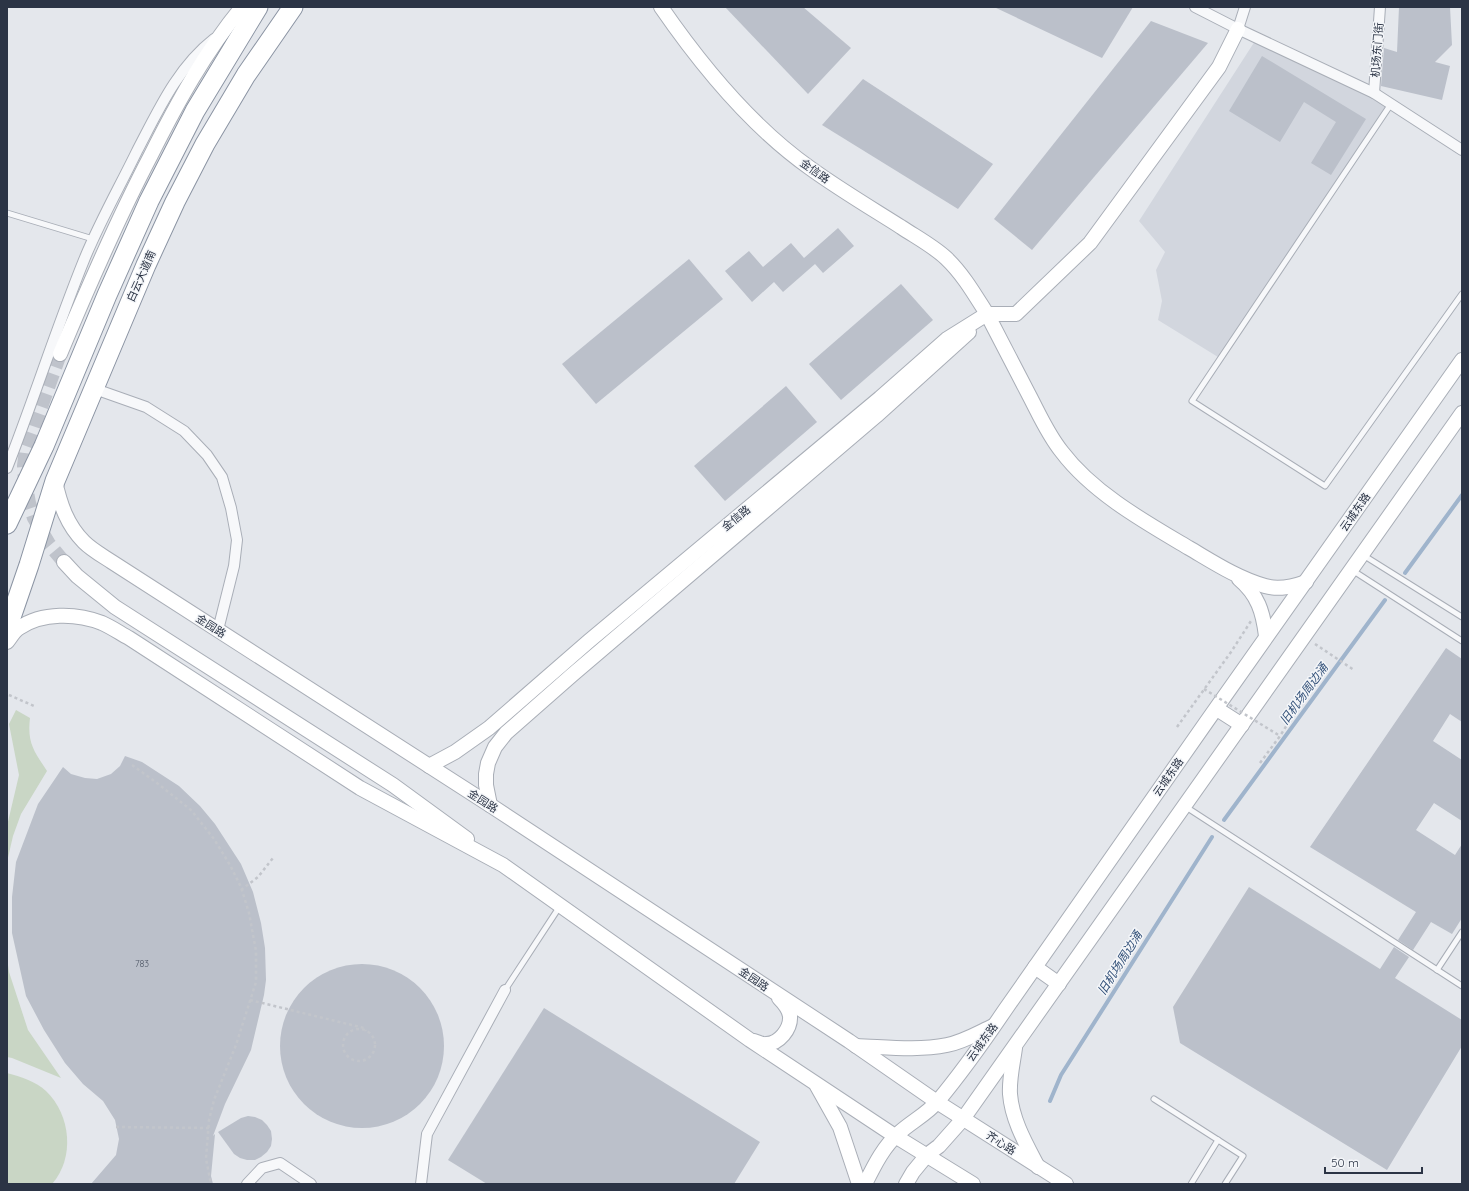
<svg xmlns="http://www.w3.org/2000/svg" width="1469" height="1191" viewBox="0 0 1469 1191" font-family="Quicksand,'Noto Sans SC',sans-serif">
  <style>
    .built { fill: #d2d6de }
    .green { fill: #c9d6c5 }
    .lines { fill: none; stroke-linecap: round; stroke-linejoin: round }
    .stream { stroke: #9fb4cc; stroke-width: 4 }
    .building { fill: #bbc0ca }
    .secondary-tunnel { stroke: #bfc3cb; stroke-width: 14; stroke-dasharray: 14 7; stroke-linecap: butt }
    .lane-casing { stroke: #a9aeb7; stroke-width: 7 }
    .street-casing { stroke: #a9aeb7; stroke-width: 12 }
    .secondary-casing { stroke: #a9aeb7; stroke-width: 16 }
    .highway-casing { stroke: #8b94a3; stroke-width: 21 }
    .path { stroke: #c2c5cb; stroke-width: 2.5; stroke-dasharray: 3 3; stroke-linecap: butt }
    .lane { stroke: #f7f8fa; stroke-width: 5 }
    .street { stroke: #f7f8fa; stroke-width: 10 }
    .secondary { stroke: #fff; stroke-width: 14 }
    .highway { stroke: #fff; stroke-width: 19 }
    .path-bridge { stroke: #c2c5cb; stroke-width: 2.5; stroke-dasharray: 3 3; stroke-linecap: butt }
    .labels { text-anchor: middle; stroke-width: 3; stroke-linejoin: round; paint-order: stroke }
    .number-label { font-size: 9px; fill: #4f5766 }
    .street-label { font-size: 11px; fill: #2b3445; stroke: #f4f6f9 }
    .water-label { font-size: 12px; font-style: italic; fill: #34527a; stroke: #f4f6f9 }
  </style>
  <rect width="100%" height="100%" fill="#e4e7ec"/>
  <polygon class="built" points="1255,41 1388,105 1218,357 1158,320 1162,301 1156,270 1165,252 1139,221"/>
  <g class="green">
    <path d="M16 710 30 718C27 743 34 751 47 771L21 814 13 836 7 862V826L19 775 9 724Z"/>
    <polygon points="7,958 9,972 28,1030 61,1078 12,1058 7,1057"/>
    <path d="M7 1073C21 1077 35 1081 46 1091 71 1115 75 1158 52 1184H7Z"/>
  </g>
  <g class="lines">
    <g class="stream">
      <polyline points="1405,573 1462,495"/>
      <polyline points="1224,820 1385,600"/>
      <polyline points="1050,1101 1061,1075 1212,837"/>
    </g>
  </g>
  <g class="building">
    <polygon points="725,7 803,7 851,48 808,94"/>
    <polygon points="994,7 1133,7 1102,58"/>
    <polygon points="1399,7 1450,7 1452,45 1435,62 1450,66 1442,100 1381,86 1384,48 1397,52"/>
    <polygon points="1151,21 1208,43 1032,250 994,219"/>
    <polygon points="1262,56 1366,119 1331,175 1311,163 1336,122 1304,102 1280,142 1229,111"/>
    <polygon points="863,79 993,164 958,209 822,125"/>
    <polygon points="838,228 854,246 823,273 815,264 783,292 774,282 752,302 725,271 749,251 763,267 791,243 804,258"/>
    <polygon points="689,259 723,299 596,404 562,364"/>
    <polygon points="901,284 933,320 841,400 809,364"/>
    <polygon points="786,386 817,422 725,501 694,466"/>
    <polygon points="1446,648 1462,659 1462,722 1450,714 1433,741 1462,760 1462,821 1434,803 1416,830 1455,855 1462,844 1462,918 1452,934 1431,922 1413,950 1398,940 1416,912 1310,847"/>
    <polygon points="125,756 142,762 179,786 200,806 215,824 241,864 253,892 261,923 265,948 266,980 264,995 251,1050 225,1104 213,1136 215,1134 211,1176 213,1184 91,1184 116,1155 119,1139 115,1120 103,1101 83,1084 65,1063 44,1030 26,996 12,933 12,897 16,862 38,804 63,767 71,774 85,778 97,779 111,774 120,766"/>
    <polygon points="1249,887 1380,969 1394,947 1409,957 1395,978 1462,1020 1462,1046 1387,1170 1180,1043 1173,1007"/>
    <circle cx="362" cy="1046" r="82"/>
    <polygon points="544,1008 760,1142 734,1184 487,1184 448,1160"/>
    <polygon points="248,1116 255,1117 262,1120 267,1125 271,1131 272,1139 271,1146 267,1152 261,1157 255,1160 247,1160 240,1158 234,1154 218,1132 241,1118"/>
  </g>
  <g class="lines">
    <polyline class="secondary-tunnel" points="60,354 26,449 24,466 25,481 29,503 34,518 49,544 64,562"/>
    <defs>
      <g id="lane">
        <polyline points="1391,104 1192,401 1325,486 1462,294"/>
        <polyline points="7,213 93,239"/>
        <polyline points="1363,555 1462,617"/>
        <polyline points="1352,570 1462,641"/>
        <polyline points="1186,807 1462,986"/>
        <polyline points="1437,970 1462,932"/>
        <polyline points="505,990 560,906"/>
        <polyline points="1154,1099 1243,1156 1225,1184"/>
        <polyline points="1191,1184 1218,1140"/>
      </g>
      <g id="street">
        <polyline points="1195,7 1238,29 1374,93 1462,150"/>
        <polyline points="1238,29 1245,7"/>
        <polyline points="1374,93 1380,7"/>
        <polyline points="95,389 146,407 184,431 207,455 222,477 231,508 237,540 234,566 218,630"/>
        <path d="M7 468C34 399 56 329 84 260 99 223 119 188 137 151 158 111 177 68 214 39"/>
        <polyline points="247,1184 262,1168 280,1163 311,1184"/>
        <polyline points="421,1184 427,1134 505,990"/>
      </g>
      <g id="secondary">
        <path d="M661 7C701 65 752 127 810 168 839 189 871 208 901 227 916 237 933 246 946 258 963 274 975 295 987 314 1001 341 1015 368 1029 395 1039 414 1048 435 1062 452 1093 493 1145 522 1189 548 1213 562 1237 578 1265 586 1279 590 1292 587 1306 582"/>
        <polyline points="987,314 1016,314 1090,243 1219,67 1238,29"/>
        <path d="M60 354C88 287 117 220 151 155 177 103 205 52 242 7"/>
        <path d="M55 481C60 504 67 525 84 542 92 550 103 556 112 562L490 805 849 1041 937 1102 1066 1184"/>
        <polyline points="64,562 77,576 115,607 393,785 467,839"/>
        <path d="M1239 579C1258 595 1263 612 1266 636"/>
        <path d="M7 642C11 637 14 631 19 628 42 612 77 613 102 623 111 627 120 633 129 638L360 788 503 865 750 1040 895 1136 973 1184"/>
        <polyline points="1217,709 1242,725"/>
        <polyline points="429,766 455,752 489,728 589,641 880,398 947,339 987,314"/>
        <polyline points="490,805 486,785 486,774 488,763 495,747 506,733 572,675 876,416 969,332"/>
        <polyline points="1035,967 1059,984"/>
        <path d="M754 1041C758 1042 763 1045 766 1044 779 1044 791 1029 790 1016 789 1009 784 1003 779 998"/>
        <path d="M856 1046C886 1047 917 1051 947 1045 963 1042 978 1033 993 1026"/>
        <path d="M1015 1048C1013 1063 1009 1079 1010 1094 1012 1120 1026 1144 1038 1167"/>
        <polyline points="817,1086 840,1127 859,1184"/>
        <path d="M865 1184C874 1166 883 1147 899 1133 911 1122 927 1114 938 1101 962 1072 984 1041 1005 1010 1156 792 1309 577 1462 360"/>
        <polyline points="906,1184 913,1172 927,1155 939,1146 963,1119 1462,413"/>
      </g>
      <g id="highway">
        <polyline points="7,524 44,446 107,295 149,201 195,111 258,7"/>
        <polyline points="7,629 29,565 55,481 146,265 175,202 205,144 246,75 293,7"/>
      </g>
    </defs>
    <use href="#lane" class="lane-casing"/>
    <use href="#street" class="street-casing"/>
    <use href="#secondary" class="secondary-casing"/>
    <use href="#highway" class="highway-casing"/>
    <g class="path">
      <polyline points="1315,644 1354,670"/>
      <polyline points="9,695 34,706"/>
      <polyline points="1177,727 1231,652 1251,621"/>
      <polyline points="1260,763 1280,736 1302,701"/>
      <polyline points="132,765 157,783 191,810 214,839 230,865 241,887 249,913 256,951 256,982 236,1045 214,1100 209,1120 206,1159 211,1184"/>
      <polyline points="241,890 258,877 273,858"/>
      <polyline points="250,1000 364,1028 366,1031"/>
      <circle cx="359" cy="1045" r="16"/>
      <polyline points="116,1127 209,1128"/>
    </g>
    <use href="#lane" class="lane"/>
    <use href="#street" class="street"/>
    <use href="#secondary" class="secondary"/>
    <use href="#highway" class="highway"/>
    <polyline class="path-bridge" points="1204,689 1280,736"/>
  </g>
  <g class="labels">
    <g class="number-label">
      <text x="142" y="967">783</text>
    </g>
    <g class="street-label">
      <text transform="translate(1377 50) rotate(-86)" y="4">机场东门街</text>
      <text transform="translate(815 171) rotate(35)" y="4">金信路</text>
      <text transform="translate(141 276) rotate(-66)" y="4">白云大道南</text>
      <text transform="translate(1355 512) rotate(-55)" y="4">云城东路</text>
      <text transform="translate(736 518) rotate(-39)" y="4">金信路</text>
      <text transform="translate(211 626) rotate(33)" y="4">金园路</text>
      <text transform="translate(1168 777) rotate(-55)" y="4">云城东路</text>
      <text transform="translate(483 801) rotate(33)" y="4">金园路</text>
      <text transform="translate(754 979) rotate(34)" y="4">金园路</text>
      <text transform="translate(982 1042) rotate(-54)" y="4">云城东路</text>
      <text transform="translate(1001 1143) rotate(33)" y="4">齐心路</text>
    </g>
    <g class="water-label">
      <text transform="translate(1304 694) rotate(-54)" y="4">旧机场周边涌</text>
      <text transform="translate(1120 963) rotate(-58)" y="4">旧机场周边涌</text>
    </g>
  </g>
  <rect width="1469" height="1191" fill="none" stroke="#2b3445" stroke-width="16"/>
  <path d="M1325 1167v6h97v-6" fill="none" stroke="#2b3445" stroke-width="2"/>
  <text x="1331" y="1167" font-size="12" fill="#2b3445" stroke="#f4f6f9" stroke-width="3" paint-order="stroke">50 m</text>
</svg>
